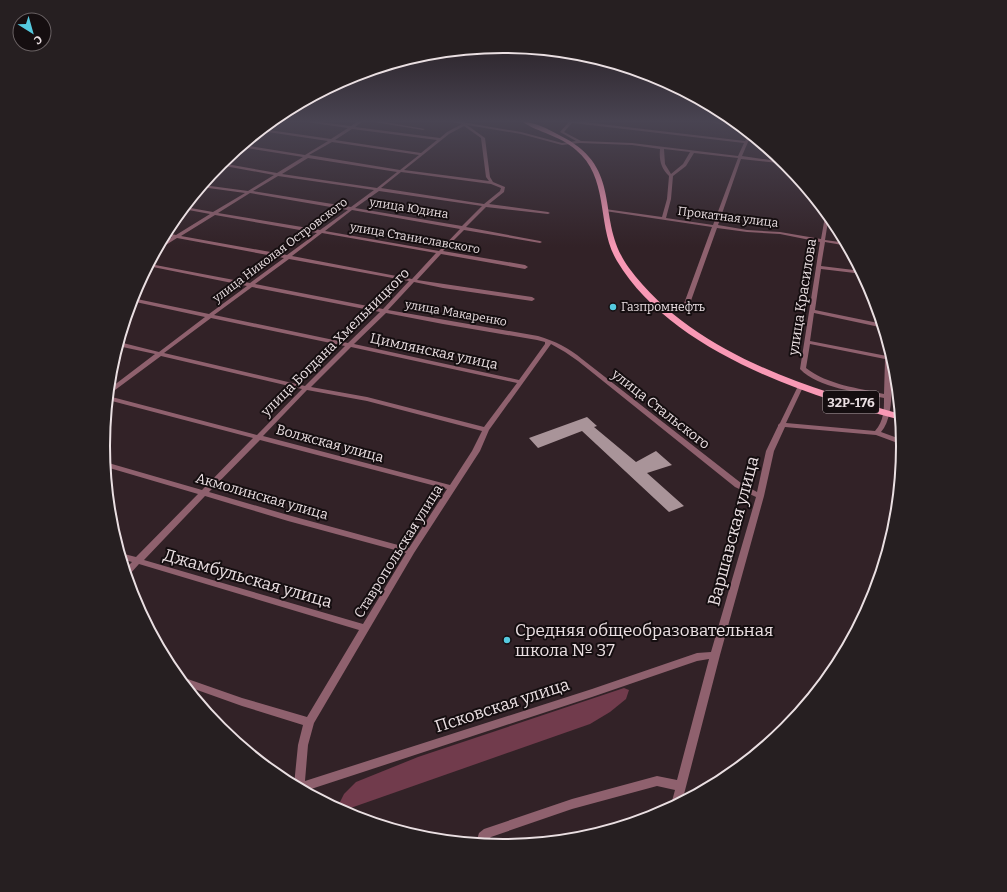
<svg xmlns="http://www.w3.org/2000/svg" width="1007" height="892" viewBox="0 0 1007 892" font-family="Bitter,serif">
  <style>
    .forest { fill: #713b4c }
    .building { fill: #a99499 }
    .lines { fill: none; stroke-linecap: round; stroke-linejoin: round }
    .street { fill: #8f616e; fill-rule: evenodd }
    .primary { fill: #f899b5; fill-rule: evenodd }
    .poi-dot { fill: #55cadf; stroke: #150e10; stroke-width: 1.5 }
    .labels { text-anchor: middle; stroke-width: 4; stroke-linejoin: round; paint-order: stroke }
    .far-street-label { font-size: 12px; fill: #eadfe2; stroke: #150e10 }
    .far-poi-label { font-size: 12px; fill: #eadfe2; stroke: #150e10; text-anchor: start }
    .shield { fill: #150e10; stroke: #aaa0a3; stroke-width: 1 }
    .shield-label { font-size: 13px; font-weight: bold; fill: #eadfe2 }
    .street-label { font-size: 14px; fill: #eadfe2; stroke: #150e10 }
    .near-street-label { font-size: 17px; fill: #eadfe2; stroke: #150e10 }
    .near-poi-label { font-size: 17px; fill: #eadfe2; stroke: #150e10; text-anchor: start }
    .rim { fill: none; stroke: #eadfe2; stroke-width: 2 }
  </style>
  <rect width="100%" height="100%" fill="#322227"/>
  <polygon class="forest" points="624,688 629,690 626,699 610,712 590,724 342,811 337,808 344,794 356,782 418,757"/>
  <polygon class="building" points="587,417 597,426 594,427 636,462 656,451 672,465 647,473 684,506 669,512 582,431 538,448 529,438"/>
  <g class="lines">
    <g class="street">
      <path d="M307 122H319L351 126 357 122H362L355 127 440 138 447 132 462 124 452 122H462L521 132 562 143 576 141 560 132 569 122H584L745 141 750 133 752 135 748 142 742 156 784 162 787 164 741 159 718 225 747 230 780 232 821 239 826 211 829 215 825 240 847 243 848 246 825 242 821 266 862 271 863 274 821 269 815 310 883 324 884 328 814 313 810 341 892 357 894 361 891 360C891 381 895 416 881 432L903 440V445L876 435 785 427 774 451 764 496 720 655 682 802 672 807 671 805 675 790 657 786 572 809 491 837 488 840 487 844 476 843 479 833 484 829 572 799 657 776 677 780 709 659 697 661 592 697 305 791 294 785 298 745 303 725 242 706 186 686 179 678 182 677 242 698 307 717 359 630 139 564 129 575 127 576 125 569 132 562 122 559 120 553 136 557 198 494 106 467 105 462 202 490 253 438 108 400V396L257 435 302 389 161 356 111 393 109 394V389L155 354 118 346 119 342 159 352 205 317 131 301 132 298 209 314 247 286 148 266 150 264 250 283 284 258 177 238 161 248H158L160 244 172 237 165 235 166 233 176 235 210 214 183 209 185 207 213 212 245 193 201 187 203 185 248 191 274 175 219 165 221 163 277 173 303 157 240 147 243 145 305 155 328 141 261 131 262 129 331 139 348 128ZM572 123H573L744 143 738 156 632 143 581 141 564 132ZM467 125 521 134 562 145 580 143 632 145 660 149C659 160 661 168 669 176L667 199 662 217 605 209 603 210 605 211 712 227 682 309 683 310H687L688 309 717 228 747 232 780 234 820 242 800 369C818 388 859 392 884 398 884 410 884 421 875 431L786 423 804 385 803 384H799L780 423 778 425V426L766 451 757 492 741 483 582 359C569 348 555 341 538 336L388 310 414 282 443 288 532 301 535 299 532 297 417 280 441 254 525 269 528 267 525 265 443 251 464 230 540 243 542 242 540 241 466 227 486 207 548 214 550 213 548 212 489 204 504 192 505 187 493 182 490 177 485 138ZM464 126 481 138 486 177 489 181 404 170 449 134ZM352 129 437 140 421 153 335 140ZM332 142 419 155 400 170 309 155ZM664 149 690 152 683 164 671 174 665 164ZM694 153 738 158 713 225 666 218 671 199 673 176 686 166ZM308 158 397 172 377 188 282 174ZM401 172 491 184 501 188 500 191 484 204 381 188ZM278 176 374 190 351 207 253 191ZM379 191 482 206 462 226 355 208ZM250 193 348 210 320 230 218 213ZM352 210 460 229 439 251 325 231ZM215 215 317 233 287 255 181 236ZM322 233 436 253 412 279 292 256ZM289 259 409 281 383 309 255 284ZM252 287 380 312 348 343 214 315ZM386 313 443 324 537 340 545 342V344L519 380 354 344ZM211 318 345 346 305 386 164 353ZM551 344 565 352 578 361 735 487 756 497 711 652 697 653 592 689 305 781 308 745 314 723 414 553 480 451 489 430ZM810 344 885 359 884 394C858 388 828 385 806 368ZM351 347 517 383 484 427 367 397 311 387ZM307 390 367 401 482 431 472 451 450 485 263 436ZM260 440 447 489 409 548 288 515 209 492ZM205 496 288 521 406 553 363 624 144 560Z"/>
      <polygon points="374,122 384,122 425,129 423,130"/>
      <polygon points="712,122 738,124 741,126 714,123"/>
    </g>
    <path class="primary" d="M523 122C535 122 548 129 559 135 627 168 593 219 629 268 692 353 803 386 900 414L901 420C805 396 670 350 617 261 596 226 610 178 576 150 559 135 539 133 523 122Z"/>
  </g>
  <linearGradient id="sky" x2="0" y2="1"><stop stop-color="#1c1315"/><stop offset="0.49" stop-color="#494452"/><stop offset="1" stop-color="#494452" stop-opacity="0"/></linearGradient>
  <rect width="1007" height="247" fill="url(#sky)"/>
  <g class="poi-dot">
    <circle cx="613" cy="307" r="4"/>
    <circle cx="507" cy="640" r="4"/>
  </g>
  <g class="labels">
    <g class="far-street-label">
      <text transform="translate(409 208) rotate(9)" y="4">улица Юдина</text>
      <text transform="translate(728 217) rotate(7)" y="4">Прокатная улица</text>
      <text transform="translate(415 238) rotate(10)" y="4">улица Станиславского</text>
      <text transform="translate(280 250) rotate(-37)" y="4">улица Николая Островского</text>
      <text transform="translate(456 313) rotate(10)" y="4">улица Макаренко</text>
    </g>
    <g class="far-poi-label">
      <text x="621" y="311">Газпромнефть</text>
    </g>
    <rect class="shield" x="823" y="391" width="56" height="22" rx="3"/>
    <g class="shield-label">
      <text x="851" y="407">32Р-176</text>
    </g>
    <g class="street-label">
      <text transform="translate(802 297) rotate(-81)" y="5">улица Красилова</text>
      <text transform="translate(335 342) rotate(-45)" y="5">улица Богдана Хмельницкого</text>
      <text transform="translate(434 351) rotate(12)" y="5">Цимлянская улица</text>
      <text transform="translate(661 409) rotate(38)" y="5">улица Стальского</text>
      <text transform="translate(330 443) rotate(15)" y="5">Волжская улица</text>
      <text transform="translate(262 496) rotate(16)" y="5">Акмолинская улица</text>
      <text transform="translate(398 551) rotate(-58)" y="5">Ставропольская улица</text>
    </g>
    <g class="near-street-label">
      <text transform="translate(733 531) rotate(-75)" y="6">Варшавская улица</text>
      <text transform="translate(248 578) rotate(16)" y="6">Джамбульская улица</text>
      <text transform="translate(502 705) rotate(-18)" y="6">Псковская улица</text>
    </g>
    <g class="near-poi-label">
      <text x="515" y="636">Средняя общеобразовательная<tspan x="515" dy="20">школа № 37</tspan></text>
    </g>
  </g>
  <path d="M0 0H1007V892H0ZM110 446a393 393 0 1 1 786 0a393 393 0 1 1-786 0Z" fill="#261f21" fill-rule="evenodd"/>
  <path class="rim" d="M110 446a393 393 0 1 1 786 0a393 393 0 1 1-786 0Z"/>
  <g transform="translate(32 32) rotate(143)"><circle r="19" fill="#150e10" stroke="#6a6264"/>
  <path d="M0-3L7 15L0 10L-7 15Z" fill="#55cadf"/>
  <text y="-6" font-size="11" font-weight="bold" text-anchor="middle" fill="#eadfe2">С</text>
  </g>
</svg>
